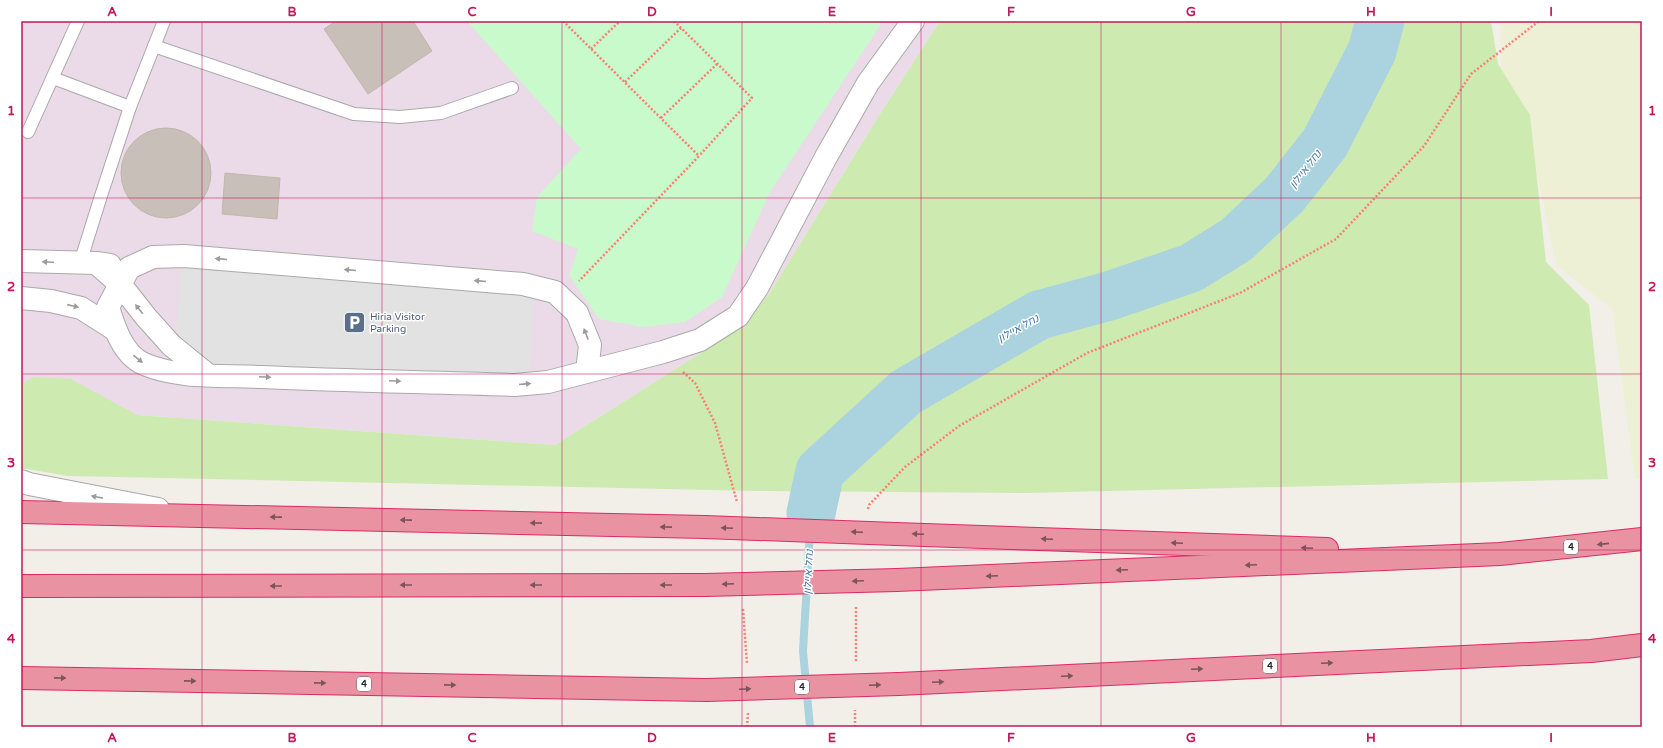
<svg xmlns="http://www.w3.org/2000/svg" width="1663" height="748" viewBox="0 0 1663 748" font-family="'Varela Round',Heebo,sans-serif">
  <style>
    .industrial { fill: #ebdbe8 }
    .farmland { fill: #eef0d5 }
    .grass { fill: #cdebb0 }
    .park { fill: #c8facc }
    .parking { fill: #e2e2e2 }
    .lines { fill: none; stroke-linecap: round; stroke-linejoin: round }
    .stream { stroke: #aad3df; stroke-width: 8 }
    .river { stroke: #aad3df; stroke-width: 49 }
    .building { fill: #c7bfb8; stroke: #c4b6ab }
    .lane-casing { stroke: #a9a9a9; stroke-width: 14 }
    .street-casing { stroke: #a9a9a9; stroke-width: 24 }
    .highway-casing { stroke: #dc2a67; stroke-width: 24 }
    .path { stroke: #fa8072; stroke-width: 2.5; stroke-dasharray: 2 2; stroke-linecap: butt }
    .lane { stroke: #fff; stroke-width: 12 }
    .street { stroke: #fff; stroke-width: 22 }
    .highway { stroke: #e892a2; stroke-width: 22 }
    .highway-bridge-casing { stroke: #dc2a67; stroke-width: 24; stroke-linecap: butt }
    .highway-bridge { stroke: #e892a2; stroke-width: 22 }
    .oneway { fill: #9c9c9c }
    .oneway2 { fill: #7b545c }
    .grid { fill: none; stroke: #c2185b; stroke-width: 1; stroke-opacity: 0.55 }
    .labels { text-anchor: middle; stroke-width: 3; stroke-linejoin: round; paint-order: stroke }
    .shield { fill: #fff; stroke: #646464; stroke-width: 1 }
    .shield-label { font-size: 9px; font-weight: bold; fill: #222 }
    .service-label { font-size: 10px; fill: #4e5e75; stroke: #fff; text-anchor: start }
    .water-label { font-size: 11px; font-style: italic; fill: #4a7aab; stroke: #fff }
    .neatline { fill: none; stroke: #c2185b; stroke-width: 1.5 }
    .grid-label { font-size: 13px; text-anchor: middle; font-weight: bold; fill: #c2185b }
  </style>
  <rect width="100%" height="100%" fill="#f2efe9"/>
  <polygon class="industrial" points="21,21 940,21 880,114 769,294 742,327 555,445 137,415 21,413"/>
  <polygon class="farmland" points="1501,21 1642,21 1642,478 1635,479 1612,309 1556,265 1525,114 1501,85"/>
  <polygon class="grass" points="940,21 1491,21 1498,64 1530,115 1546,262 1589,305 1608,479 1028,493 755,491 68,476 21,468 21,385 33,377 71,379 137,415 555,445 742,327 769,294 880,114"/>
  <polygon class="park" points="467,21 883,21 770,192 722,297 685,322 643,327 599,319 569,275 578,249 532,231 537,197 581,149"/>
  <polygon class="parking" points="181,256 535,278 529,388 175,367"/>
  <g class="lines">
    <polyline class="stream" points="810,727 803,651 811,513"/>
    <polyline class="river" points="811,513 820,471 906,392 1039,315 1109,296 1191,268 1236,240 1284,195 1325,143 1372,51 1380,21"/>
  </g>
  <g class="building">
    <polygon points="336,21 413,21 432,51 368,94 324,29"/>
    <circle cx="166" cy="173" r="45"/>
    <polygon points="225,173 280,178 277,219 222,214"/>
  </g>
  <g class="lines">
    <defs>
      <g id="lane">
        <polyline points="154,46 354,114 400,117 441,113 512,88"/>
        <polyline points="53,78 130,107"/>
        <polyline points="28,132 78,21"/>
        <polyline points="80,263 100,199 130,107 164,21"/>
      </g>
      <g id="street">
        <polyline points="21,261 96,263 110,265"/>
        <polyline points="96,263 120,284 146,317 171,345 208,375"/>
        <polyline points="21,298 51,301 81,308 114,329"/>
        <path d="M587 372 590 345 577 313 555 292 523 284 184 256 153 257 129 268 108 307C114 327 123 355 144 364 179 379 224 375 261 377 346 381 431 382 515 385L548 382 663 352 700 340 738 316 757 288 826 157 868 83 913 21"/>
        <polyline points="21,481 29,484 158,509"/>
      </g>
      <g id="highway">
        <polyline points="21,512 705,527"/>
        <polyline points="896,534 1327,549"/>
        <polyline points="897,580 1500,554 1642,539"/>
        <polyline points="21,586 705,585"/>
        <polyline points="21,678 706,690"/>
        <polyline points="899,684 1591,651 1642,645"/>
      </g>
    </defs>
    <use href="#lane" class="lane-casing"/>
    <use href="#street" class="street-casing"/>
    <use href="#highway" class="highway-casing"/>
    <g class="path">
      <polyline points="563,21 699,156 579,281"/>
      <polyline points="674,21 752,98 699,156"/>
      <polyline points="591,49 620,21"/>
      <polyline points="625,82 681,28"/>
      <polyline points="661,118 717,64"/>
      <polyline points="683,372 695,383 715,423 737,502"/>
      <polyline points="868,509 869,505 905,467 959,426 1087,353 1240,293 1336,239 1424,146 1471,74 1539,21"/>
      <polyline points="743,609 747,664"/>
      <polyline points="856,661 856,606"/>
      <polyline points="747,727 748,713"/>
      <polyline points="855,727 855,710"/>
    </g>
    <use href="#lane" class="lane"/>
    <use href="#street" class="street"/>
    <use href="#highway" class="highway"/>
    <defs>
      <g id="highway-bridge">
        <polyline points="705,527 896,534"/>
        <polyline points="705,585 897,580"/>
        <polyline points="706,690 899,684"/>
      </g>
    </defs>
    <use href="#highway-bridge" class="highway-bridge-casing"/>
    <use href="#highway-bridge" class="highway-bridge"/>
  </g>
  <defs><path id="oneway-solid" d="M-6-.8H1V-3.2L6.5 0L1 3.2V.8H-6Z"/></defs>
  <g class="oneway">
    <use href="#oneway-solid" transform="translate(221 259) rotate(-175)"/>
    <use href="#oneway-solid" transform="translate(48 262) rotate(-178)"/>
    <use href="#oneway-solid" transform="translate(350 270) rotate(-175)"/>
    <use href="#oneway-solid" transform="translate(480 281) rotate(-175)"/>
    <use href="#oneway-solid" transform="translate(73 306) rotate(13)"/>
    <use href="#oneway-solid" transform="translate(139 309) rotate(-128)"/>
    <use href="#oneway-solid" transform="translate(586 334) rotate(-111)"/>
    <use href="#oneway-solid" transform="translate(138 359) rotate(39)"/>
    <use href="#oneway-solid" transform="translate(265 377) rotate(2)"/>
    <use href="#oneway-solid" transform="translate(395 381) rotate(2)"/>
    <use href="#oneway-solid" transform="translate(525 384) rotate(-5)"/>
    <use href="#oneway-solid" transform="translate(97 497) rotate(-169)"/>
  </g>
  <g class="oneway2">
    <use href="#oneway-solid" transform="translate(276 517) rotate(-179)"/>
    <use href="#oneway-solid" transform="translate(406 520) rotate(-179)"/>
    <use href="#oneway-solid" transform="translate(536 523) rotate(-179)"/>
    <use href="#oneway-solid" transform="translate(666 527) rotate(-179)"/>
    <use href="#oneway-solid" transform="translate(727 528) rotate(-178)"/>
    <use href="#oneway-solid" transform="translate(857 532) rotate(-178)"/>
    <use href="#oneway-solid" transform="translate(918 534) rotate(-178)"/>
    <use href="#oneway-solid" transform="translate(1047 539) rotate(-178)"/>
    <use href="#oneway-solid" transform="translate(1177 543) rotate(-178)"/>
    <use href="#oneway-solid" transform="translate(1603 544) rotate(174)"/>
    <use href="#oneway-solid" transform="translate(1307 548) rotate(-178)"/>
    <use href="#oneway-solid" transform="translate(1251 565) rotate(178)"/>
    <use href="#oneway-solid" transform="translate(1122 570) rotate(178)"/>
    <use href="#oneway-solid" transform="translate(992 576) rotate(178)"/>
    <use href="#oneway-solid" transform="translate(858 581) rotate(178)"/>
    <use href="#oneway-solid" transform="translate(728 584) rotate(178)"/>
    <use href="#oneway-solid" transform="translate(406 585) rotate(180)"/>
    <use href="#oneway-solid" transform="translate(536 585) rotate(180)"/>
    <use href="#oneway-solid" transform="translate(666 585) rotate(180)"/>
    <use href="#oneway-solid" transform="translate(276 586) rotate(180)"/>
    <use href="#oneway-solid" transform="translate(1327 663) rotate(-3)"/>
    <use href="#oneway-solid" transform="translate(1197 669) rotate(-3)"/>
    <use href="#oneway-solid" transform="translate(1067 676) rotate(-3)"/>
    <use href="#oneway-solid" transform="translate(60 678) rotate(1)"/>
    <use href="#oneway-solid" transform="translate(190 681) rotate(1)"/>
    <use href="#oneway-solid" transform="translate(938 682) rotate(-3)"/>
    <use href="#oneway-solid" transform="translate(320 683) rotate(1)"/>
    <use href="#oneway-solid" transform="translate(450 685) rotate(1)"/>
    <use href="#oneway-solid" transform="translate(875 685) rotate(-2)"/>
    <use href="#oneway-solid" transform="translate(745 689) rotate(-2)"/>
  </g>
  <path class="grid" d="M202 21V727M382 21V727M562 21V727M742 21V727M921 21V727M1101 21V727M1281 21V727M1461 21V727M21 198H1642M21 374H1642M21 550H1642"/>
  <defs>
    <symbol id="parking-square" viewBox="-11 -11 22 22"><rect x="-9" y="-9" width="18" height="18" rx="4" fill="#5c6f8a" stroke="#fff"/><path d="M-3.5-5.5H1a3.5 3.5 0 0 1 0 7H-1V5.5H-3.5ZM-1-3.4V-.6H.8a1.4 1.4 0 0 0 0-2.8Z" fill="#fff"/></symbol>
  </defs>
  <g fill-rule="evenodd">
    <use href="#parking-square" x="342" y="310" width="25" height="25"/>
  </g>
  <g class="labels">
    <g class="shield">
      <rect x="1564" y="540" width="14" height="14" rx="3"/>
      <rect x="1263" y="659" width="14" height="14" rx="3"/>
      <rect x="357" y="677" width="14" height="14" rx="3"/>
      <rect x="795" y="680" width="14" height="14" rx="3"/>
    </g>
    <g class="shield-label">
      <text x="1571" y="550">4</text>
      <text x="1270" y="669">4</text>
      <text x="364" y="687">4</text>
      <text x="802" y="690">4</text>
    </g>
    <g class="service-label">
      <text x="370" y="320">Hiria Visitor<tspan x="370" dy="12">Parking</tspan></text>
    </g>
    <g class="water-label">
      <text transform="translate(1305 169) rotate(-52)" y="4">נחל איילון</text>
      <text transform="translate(1018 328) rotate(-29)" y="4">נחל איילון</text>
      <text transform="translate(808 572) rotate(-87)" y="4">נחל איילון</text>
    </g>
  </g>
  <rect width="1663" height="748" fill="none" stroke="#ffffff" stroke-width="44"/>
  <rect x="22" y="22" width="1619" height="704" class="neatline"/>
  <g class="grid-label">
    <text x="112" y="16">A</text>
    <text x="292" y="16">B</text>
    <text x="472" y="16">C</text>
    <text x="652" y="16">D</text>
    <text x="832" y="16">E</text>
    <text x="1011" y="16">F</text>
    <text x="1191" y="16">G</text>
    <text x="1371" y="16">H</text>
    <text x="1551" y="16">I</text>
    <text x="11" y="115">1</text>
    <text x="1652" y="115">1</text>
    <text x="11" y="291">2</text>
    <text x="1652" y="291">2</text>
    <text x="11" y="467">3</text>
    <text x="1652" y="467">3</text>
    <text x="11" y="643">4</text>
    <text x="1652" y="643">4</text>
    <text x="112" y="742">A</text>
    <text x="292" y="742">B</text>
    <text x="472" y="742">C</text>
    <text x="652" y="742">D</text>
    <text x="832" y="742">E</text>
    <text x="1011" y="742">F</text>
    <text x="1191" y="742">G</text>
    <text x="1371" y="742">H</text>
    <text x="1551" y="742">I</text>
  </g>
</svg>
